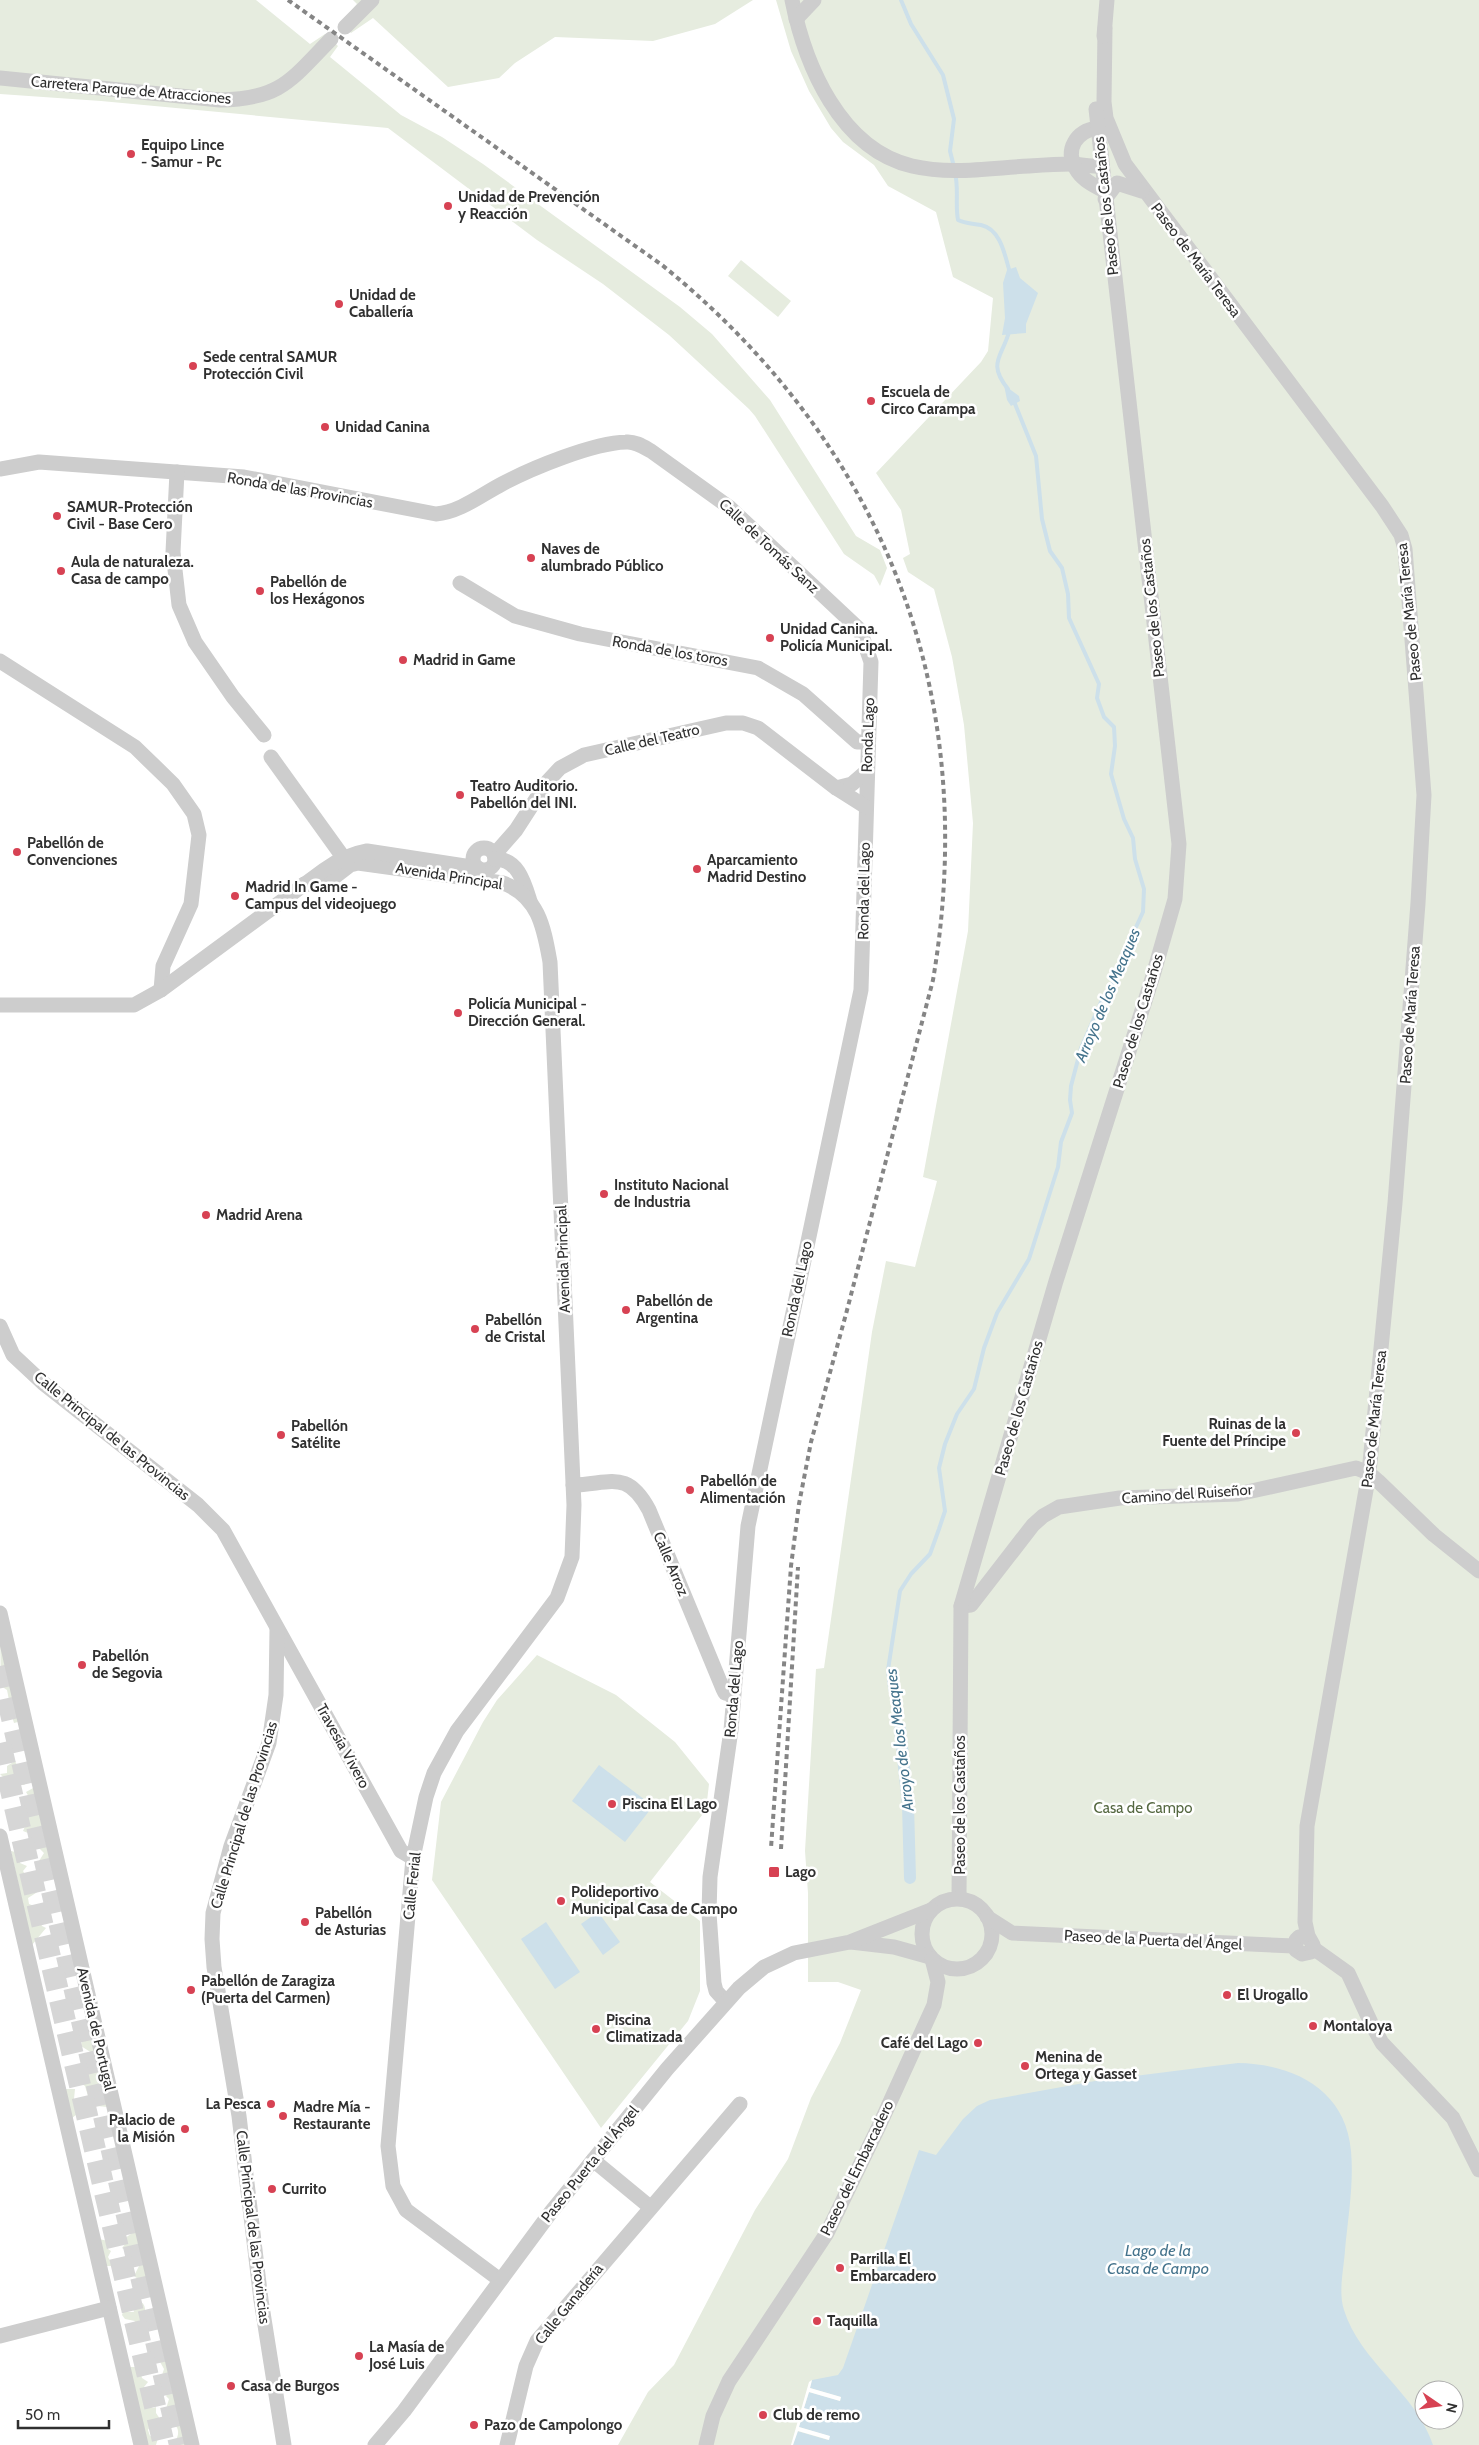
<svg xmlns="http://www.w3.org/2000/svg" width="1479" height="2445" viewBox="0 0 1479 2445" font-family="Cabin,sans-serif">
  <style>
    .green { fill: #e6ecdf; fill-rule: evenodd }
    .water { fill: #cde0ea }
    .pier { fill: #fff }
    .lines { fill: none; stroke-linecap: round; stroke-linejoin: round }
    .stream { stroke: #cde0ea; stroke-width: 4 }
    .canal { stroke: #cde0ea; stroke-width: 12 }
    .highway-tunnel { stroke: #d6d6d6; stroke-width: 22; stroke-dasharray: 22 11; stroke-linecap: butt }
    .minor { stroke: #cdcdcd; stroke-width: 15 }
    .rail { stroke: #858585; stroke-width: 4; stroke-dasharray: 5 4; stroke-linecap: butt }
    .poi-dot { fill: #d74253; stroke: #fff; stroke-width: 2 }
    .labels { text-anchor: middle; stroke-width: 5; stroke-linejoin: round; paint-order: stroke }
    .street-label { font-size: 15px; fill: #303030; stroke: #fff }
    .poi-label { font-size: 15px; font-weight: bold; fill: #303030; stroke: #fff; text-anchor: start }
    .park-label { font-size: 15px; fill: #556841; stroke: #fff }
    .water-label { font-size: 16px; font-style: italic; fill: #44738c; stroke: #fff }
  </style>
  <rect width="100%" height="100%" fill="#fff"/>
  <g class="green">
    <polygon points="0,0 256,0 310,44 325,34 338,46 330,57 401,115 442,137 483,164 680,307 712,334 770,400 856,536 880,550 887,568 880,586 874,575 844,554 755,416 749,409 669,335 603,284 537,240 388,128 101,101 0,94"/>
    <polygon points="353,0 753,0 715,24 653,41 555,37 515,63 499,78 448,87 373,18 351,33 341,22 357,4"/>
    <path d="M776 0H1479V2445H618L648 2392 674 2365 755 2210 788 2159 811 2098 840 2043 861 1990 838 1982H808V1893L805 1851 816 1669 824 1668 872 1332 886 1261 915 1267 937 1181 923 1177 968 931 973 823 964 725 952 657 934 589 908 572 903 558 910 554 901 510 876 473 981 362 988 351 993 298 953 277 936 212 888 186 874 165 843 142 831 128 809 91 791 51ZM1424 2390H1454V2420H1424Z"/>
    <polygon points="741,260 791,301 778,317 728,276"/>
    <polygon points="0,1634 18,1722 14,1723 11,1713 4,1709 9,1700 7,1690 1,1686"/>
    <polygon points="537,1655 616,1695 675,1742 709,1784 706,1810 650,1882 700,1921 700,1991 688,2021 601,2128 432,1880 441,1802 483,1722 497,1700"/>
    <polygon points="15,1761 18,1767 27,1766 26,1773 21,1776 27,1782 24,1785 16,1782 12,1792 8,1788 10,1779 4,1778 0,1774 7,1773 7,1766"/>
    <polygon points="35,1787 53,1874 49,1876 46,1865 39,1861 44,1853 37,1846 33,1848 33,1835 23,1831 27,1822 25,1814 31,1805 26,1801 29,1797 26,1792"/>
    <polygon points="11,1851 20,1853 20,1863 27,1866 23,1871 27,1878 36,1878 35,1884 39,1891 28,1898 29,1904 37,1907 48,1905 47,1911 51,1915 40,1921 42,1926 46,1928 32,1945"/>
    <polygon points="89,2019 108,2107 96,2106 95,2096 92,2094 88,2096 85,2086 82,2084 87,2075 84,2067 89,2066 93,2059 92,2053 81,2046 82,2040 80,2036 84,2031 81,2025"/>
    <polygon points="64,2089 75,2089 74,2099 83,2104 76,2112 77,2114 71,2119"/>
    <polygon points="137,2230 149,2289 144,2290 142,2282 134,2276 139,2266 136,2262 129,2262 130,2253 122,2248 126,2243 125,2238"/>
    <polygon points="99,2239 108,2241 108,2249 111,2251 108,2257 113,2266 105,2266"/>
    <path d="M137 2299C145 2303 147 2309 143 2317L151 2320 154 2328 153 2329 143 2327 140 2332 134 2334 132 2326 135 2321 125 2319 122 2315 123 2312H134L132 2306Z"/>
    <path d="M166 2355 187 2445H173C178 2438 181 2430 174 2424L170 2425 171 2414 166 2409 169 2399 166 2396 171 2390 166 2382 160 2381 164 2369 159 2360Z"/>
    <polygon points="129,2367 139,2367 142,2378 148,2382 144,2387 146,2391 150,2392 147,2405 153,2408 156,2407 156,2413 160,2419 153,2421 148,2430 150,2436 158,2438 156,2445 146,2445"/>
  </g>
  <g class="water">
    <polygon points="1016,267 1020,278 1038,293 1026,324 1026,333 1002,335 1005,318 1003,283 1007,270"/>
    <polygon points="1004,385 1019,396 1020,401 1011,406 1007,400"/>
    <polygon points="599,1765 653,1806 625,1842 572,1801"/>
    <polygon points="598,1912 620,1942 603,1955 581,1924"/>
    <polygon points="546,1922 580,1972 555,1989 521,1939"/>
    <path d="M1238 2063C1294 2064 1346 2090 1351 2151 1354 2183 1348 2218 1345 2250 1344 2268 1338 2292 1344 2310 1360 2362 1416 2393 1433 2445H793L797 2431 828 2440 829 2436 799 2427 803 2413 834 2422 804 2408 809 2392 840 2401 841 2397 810 2388 812 2380 838 2375 843 2368 919 2150 936 2155 963 2119 977 2106 990 2100 1095 2081Z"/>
  </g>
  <polygon class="pier" points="812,2380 810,2388 841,2397 840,2401 809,2392 804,2408 836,2417 834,2422 803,2413 799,2427 830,2436 829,2440 798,2431 793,2445 791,2445 809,2382"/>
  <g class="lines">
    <g class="stream">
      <polyline points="901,0 911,24 943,75 954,119 950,151 954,167"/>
      <path d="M955 173C959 189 955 204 958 220 966 224 972 223 981 225 1001 229 1005 256 1010 273"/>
      <path d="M1008 389C987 363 1002 357 1009 332"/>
      <polyline points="900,1729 890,1688 888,1670 900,1591 911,1574 930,1554 939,1529 945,1511 939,1468 945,1444 957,1414 974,1389 984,1348 997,1313 1029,1259 1058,1167 1061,1142 1072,1113 1070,1100 1071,1086 1081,1048 1101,1002 1121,970 1131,938 1143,912 1144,889 1135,859 1133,838 1124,819 1111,774 1115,746 1114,727 1104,717 1097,698 1099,684 1069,618 1068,594 1062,568 1050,551 1042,519 1036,456 1013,399"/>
    </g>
    <polyline class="canal" points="900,1729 908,1805 910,1878"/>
    <g class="highway-tunnel">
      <polyline points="0,1666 180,2445"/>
      <polyline points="0,1743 164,2445"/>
    </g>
    <g class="minor">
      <path d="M792 0C805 65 840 149 912 166 950 175 991 168 1029 166 1043 165 1057 164 1071 164 1081 164 1090 167 1101 166"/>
      <polyline points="796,19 814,0"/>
      <polyline points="345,27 372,0"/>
      <polyline points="1105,28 1104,102 1106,118 1125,164 1382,506 1401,535 1405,549 1424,795 1418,903 1395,1203 1369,1473 1307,1826 1305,1922 1308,1936 1313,1945 1311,1952 1302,1954 1296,1950 1296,1940 1299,1937 1308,1936"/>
      <polyline points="1104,36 1107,0"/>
      <path d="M0 78 220 100C281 99 291 80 331 39"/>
      <path d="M1097 128C1077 131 1064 149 1076 169 1082 180 1094 185 1104 191"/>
      <polyline points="1105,199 1117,183 1142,191"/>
      <path d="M0 469 39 462 244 477 436 514C460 512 481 495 502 484 532 468 593 443 626 442 635 441 644 447 651 451L729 507 860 630 871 662 861 990 748 1526 731 1730 710 1877 709 1913 714 1983 716 1991 726 2002"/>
      <polyline points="177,472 173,552 179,605 195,642 233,697 264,735"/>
      <polyline points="460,583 515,616 580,634 758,668 803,694 857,742 868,742"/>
      <polyline points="0,661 135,747 173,784 194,814 199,835 191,904 163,966 161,990"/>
      <polyline points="271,757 343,857"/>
      <polyline points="836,788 852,784 867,771"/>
      <circle cx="484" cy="859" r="11"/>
      <polyline points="494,855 516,830 547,782 560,768 584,755 726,723 743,723 758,728 836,788 866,807"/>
      <path d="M495 859C518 859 524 882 530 901"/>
      <path d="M304 884 324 885 350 865 358 863 503 883C539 896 544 929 550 962L574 1505 572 1557 557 1598 457 1731 434 1773 426 1797 413 1858 388 2146 393 2186 406 2210 500 2280"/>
      <path d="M0 1005H134L161 990 324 870C338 860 350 854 367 851L478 868"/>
      <polyline points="0,1326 13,1355 43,1383 198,1505 223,1530 401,1851 413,1858"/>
      <path d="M573 1485C611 1484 627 1469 649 1510L723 1689 725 1693 733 1695"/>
      <polyline points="961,1606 971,1605 1033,1525 1043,1516 1059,1507 1120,1498 1238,1494 1356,1468 1369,1473 1378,1481 1434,1535 1479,1571"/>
      <polyline points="0,1613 192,2445"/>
      <polyline points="277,1629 276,1695 269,1743 231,1846 213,1913 212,1939 214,1967 239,2116 261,2300 284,2445"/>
      <polyline points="0,1836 141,2445"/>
      <polyline points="959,1898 961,1606 1056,1281 1152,979 1175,899 1179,844 1096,109"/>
      <circle cx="957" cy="1934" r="35"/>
      <polyline points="987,1917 1012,1933 1294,1946"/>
      <polyline points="851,1942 894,1947 930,1957"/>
      <polyline points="1313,1948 1348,1973 1371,2023 1382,2043 1453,2118 1479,2170"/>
      <polyline points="593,2160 650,2207"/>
      <polyline points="0,2336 109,2308"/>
      <polyline points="375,2445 404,2411 551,2212 667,2069 739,1988 764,1967 794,1953 850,1942 931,1910"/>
      <polyline points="507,2445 526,2366 537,2341 740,2104"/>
      <polyline points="706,2445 713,2416 729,2381 827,2233 880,2124 934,2005 938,1982 932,1959"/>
    </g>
    <g class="rail">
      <path d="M288 0 662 265C886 447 981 695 933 980L846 1314 811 1442 799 1504 791 1566 771 1848"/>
      <polyline points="781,1849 798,1567"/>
    </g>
  </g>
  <g class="poi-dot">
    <circle cx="131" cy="154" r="5"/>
    <circle cx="448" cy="206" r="5"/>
    <circle cx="339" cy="304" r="5"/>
    <circle cx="193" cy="366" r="5"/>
    <circle cx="871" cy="401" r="5"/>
    <circle cx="325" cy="427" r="5"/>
    <circle cx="57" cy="516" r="5"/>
    <circle cx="531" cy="558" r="5"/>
    <circle cx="61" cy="571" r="5"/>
    <circle cx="260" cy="591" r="5"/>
    <circle cx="770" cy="638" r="5"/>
    <circle cx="403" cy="660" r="5"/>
    <circle cx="460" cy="795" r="5"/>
    <circle cx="17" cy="852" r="5"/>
    <circle cx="697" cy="869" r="5"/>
    <circle cx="235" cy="896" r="5"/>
    <circle cx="458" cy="1013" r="5"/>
    <circle cx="604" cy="1194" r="5"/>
    <circle cx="206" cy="1215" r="5"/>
    <circle cx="626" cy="1310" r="5"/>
    <circle cx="475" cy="1329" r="5"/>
    <circle cx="1296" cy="1433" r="5"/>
    <circle cx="281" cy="1435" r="5"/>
    <circle cx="690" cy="1490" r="5"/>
    <circle cx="82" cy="1665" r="5"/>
    <circle cx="612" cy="1804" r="5"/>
    <rect x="768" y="1866" width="12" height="12" rx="2.5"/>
    <circle cx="561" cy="1901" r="5"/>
    <circle cx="305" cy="1922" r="5"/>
    <circle cx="191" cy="1990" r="5"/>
    <circle cx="1227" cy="1995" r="5"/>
    <circle cx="1313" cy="2026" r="5"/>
    <circle cx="596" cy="2029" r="5"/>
    <circle cx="978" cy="2043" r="5"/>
    <circle cx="1025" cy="2066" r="5"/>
    <circle cx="271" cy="2104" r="5"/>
    <circle cx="283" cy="2116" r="5"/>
    <circle cx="185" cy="2129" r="5"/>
    <circle cx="272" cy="2189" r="5"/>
    <circle cx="840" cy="2268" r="5"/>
    <circle cx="817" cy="2321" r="5"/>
    <circle cx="359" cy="2356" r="5"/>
    <circle cx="231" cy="2386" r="5"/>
    <circle cx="763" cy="2415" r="5"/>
    <circle cx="474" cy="2425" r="5"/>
  </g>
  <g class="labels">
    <g class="street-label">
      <text transform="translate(131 90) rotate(5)" y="5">Carretera Parque de Atracciones</text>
      <text transform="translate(1106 206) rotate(-96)" y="5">Paseo de los Castaños</text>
      <text transform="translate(1196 260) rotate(53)" y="5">Paseo de María Teresa</text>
      <text transform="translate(300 490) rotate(10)" y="5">Ronda de las Provincias</text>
      <text transform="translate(769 546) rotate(43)" y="5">Calle de Tomás Sanz</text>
      <text transform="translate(1152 608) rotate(-96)" y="5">Paseo de los Castaños</text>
      <text transform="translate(1409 612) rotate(-96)" y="5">Paseo de María Teresa</text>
      <text transform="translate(670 651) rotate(10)" y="5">Ronda de los toros</text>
      <text transform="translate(868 735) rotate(-88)" y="5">Ronda Lago</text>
      <text transform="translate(652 740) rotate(-13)" y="5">Calle del Teatro</text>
      <text transform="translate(449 876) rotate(9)" y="5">Avenida Principal</text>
      <text transform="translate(864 891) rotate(-89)" y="5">Ronda del Lago</text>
      <text transform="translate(1410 1015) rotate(-86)" y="5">Paseo de María Teresa</text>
      <text transform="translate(1138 1021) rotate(-73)" y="5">Paseo de los Castaños</text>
      <text transform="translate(563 1259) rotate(-92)" y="5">Avenida Principal</text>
      <text transform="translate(797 1289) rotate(-78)" y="5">Ronda del Lago</text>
      <text transform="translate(1019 1408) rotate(-74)" y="5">Paseo de los Castaños</text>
      <text transform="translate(1374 1419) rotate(-84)" y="5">Paseo de María Teresa</text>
      <text transform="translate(112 1436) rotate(39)" y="5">Calle Principal de las Provincias</text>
      <text transform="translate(1187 1494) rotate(-4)" y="5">Camino del Ruiseñor</text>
      <text transform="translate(671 1564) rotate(67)" y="5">Calle Arroz</text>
      <text transform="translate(734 1689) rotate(-85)" y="5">Ronda del Lago</text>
      <text transform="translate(343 1746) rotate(61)" y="5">Travesía Vivero</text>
      <text transform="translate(960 1805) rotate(-90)" y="5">Paseo de los Castaños</text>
      <text transform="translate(244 1815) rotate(-73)" y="5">Calle Principal de las Provincias</text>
      <text transform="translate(412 1886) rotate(-84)" y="5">Calle Ferial</text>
      <text transform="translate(1153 1940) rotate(3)" y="5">Paseo de la Puerta del Ángel</text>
      <text transform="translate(96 2029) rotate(77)" y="5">Avenida de Portugal</text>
      <text transform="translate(590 2164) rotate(-51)" y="5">Paseo Puerta del Ángel</text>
      <text transform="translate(857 2168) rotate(-64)" y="5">Paseo del Embarcadero</text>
      <text transform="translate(253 2227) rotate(83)" y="5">Calle Principal de las Provincias</text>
      <text transform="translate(569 2304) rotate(-51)" y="5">Calle Ganadería</text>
    </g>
    <g class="poi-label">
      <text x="141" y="150">Equipo Lince<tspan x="141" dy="17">- Samur - Pc</tspan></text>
      <text x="458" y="202">Unidad de Prevención<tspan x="458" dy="17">y Reacción</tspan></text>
      <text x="349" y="300">Unidad de<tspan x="349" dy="17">Caballería</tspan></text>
      <text x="203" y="362">Sede central SAMUR<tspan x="203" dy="17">Protección Civil</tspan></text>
      <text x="881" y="397">Escuela de<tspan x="881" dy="17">Circo Carampa</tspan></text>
      <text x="335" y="432">Unidad Canina</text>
      <text x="67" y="512">SAMUR-Protección<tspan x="67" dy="17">Civil - Base Cero</tspan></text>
      <text x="541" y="554">Naves de<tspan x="541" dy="17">alumbrado Público</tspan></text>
      <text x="71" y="567">Aula de naturaleza.<tspan x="71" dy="17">Casa de campo</tspan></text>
      <text x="270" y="587">Pabellón de<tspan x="270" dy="17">los Hexágonos</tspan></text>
      <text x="780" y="634">Unidad Canina.<tspan x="780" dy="17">Policía Municipal.</tspan></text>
      <text x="413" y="665">Madrid in Game</text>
      <text x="470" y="791">Teatro Auditorio.<tspan x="470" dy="17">Pabellón del INI.</tspan></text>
      <text x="27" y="848">Pabellón de<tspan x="27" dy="17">Convenciones</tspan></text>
      <text x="707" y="865">Aparcamiento<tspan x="707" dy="17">Madrid Destino</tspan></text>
      <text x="245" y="892">Madrid In Game -<tspan x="245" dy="17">Campus del videojuego</tspan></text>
      <text x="468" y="1009">Policía Municipal -<tspan x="468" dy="17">Dirección General.</tspan></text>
      <text x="614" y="1190">Instituto Nacional<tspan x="614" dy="17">de Industria</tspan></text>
      <text x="216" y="1220">Madrid Arena</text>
      <text x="636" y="1306">Pabellón de<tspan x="636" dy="17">Argentina</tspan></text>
      <text x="485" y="1325">Pabellón<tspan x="485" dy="17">de Cristal</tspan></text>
      <text x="1286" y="1429" text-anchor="end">Ruinas de la<tspan x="1286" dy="17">Fuente del Príncipe</tspan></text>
      <text x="291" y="1431">Pabellón<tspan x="291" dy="17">Satélite</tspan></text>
      <text x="700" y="1486">Pabellón de<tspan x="700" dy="17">Alimentación</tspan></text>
      <text x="92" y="1661">Pabellón<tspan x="92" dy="17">de Segovia</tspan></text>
      <text x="622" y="1809">Piscina El Lago</text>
      <text x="785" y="1877">Lago</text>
      <text x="571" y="1897">Polideportivo<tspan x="571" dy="17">Municipal Casa de Campo</tspan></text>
      <text x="315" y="1918">Pabellón<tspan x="315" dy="17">de Asturias</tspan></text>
      <text x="201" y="1986">Pabellón de Zaragiza<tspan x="201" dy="17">(Puerta del Carmen)</tspan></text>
      <text x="1237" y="2000">El Urogallo</text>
      <text x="606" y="2025">Piscina<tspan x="606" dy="17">Climatizada</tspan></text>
      <text x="1323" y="2031">Montaloya</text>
      <text x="968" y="2048" text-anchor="end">Café del Lago</text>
      <text x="1035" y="2062">Menina de<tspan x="1035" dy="17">Ortega y Gasset</tspan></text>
      <text x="261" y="2109" text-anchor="end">La Pesca</text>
      <text x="293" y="2112">Madre Mía -<tspan x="293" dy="17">Restaurante</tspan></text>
      <text x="175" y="2125" text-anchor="end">Palacio de<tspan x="175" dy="17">la Misión</tspan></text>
      <text x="282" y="2194">Currito</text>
      <text x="850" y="2264">Parrilla El<tspan x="850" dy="17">Embarcadero</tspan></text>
      <text x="827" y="2326">Taquilla</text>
      <text x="369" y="2352">La Masía de<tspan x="369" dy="17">José Luis</tspan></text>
      <text x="241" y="2391">Casa de Burgos</text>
      <text x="773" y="2420">Club de remo</text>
      <text x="484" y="2430">Pazo de Campolongo</text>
    </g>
    <g class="park-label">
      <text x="1143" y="1813">Casa de Campo</text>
    </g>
    <g class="water-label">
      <text transform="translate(1107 995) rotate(-67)" y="6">Arroyo de los Meaques</text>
      <text transform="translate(899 1740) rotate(-97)" y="6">Arroyo de los Meaques</text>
      <text x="1158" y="2256">Lago de la<tspan x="1158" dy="18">Casa de Campo</tspan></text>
    </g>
  </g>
  <g transform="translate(1439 2405) rotate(103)"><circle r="24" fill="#ffffff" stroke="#acacac"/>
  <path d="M0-4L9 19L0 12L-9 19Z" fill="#d74253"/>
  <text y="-8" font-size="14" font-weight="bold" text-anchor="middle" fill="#303030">N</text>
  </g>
  <path d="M18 2420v8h91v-8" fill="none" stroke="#303030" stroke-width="2.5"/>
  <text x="25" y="2420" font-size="15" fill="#303030" stroke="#ffffff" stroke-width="4" paint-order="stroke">50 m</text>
</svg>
